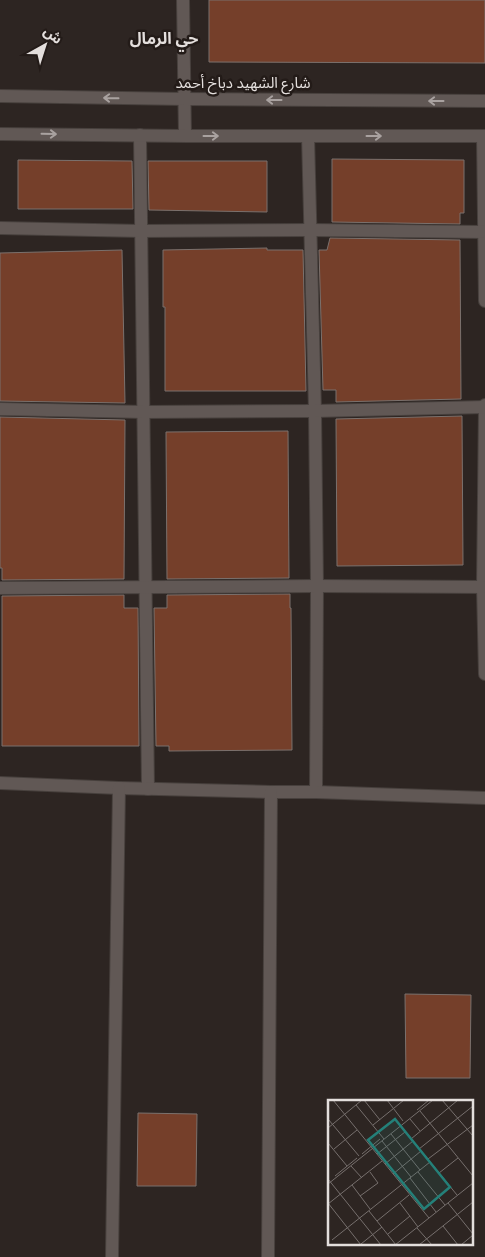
<svg xmlns="http://www.w3.org/2000/svg" width="485" height="1257" viewBox="0 0 485 1257" font-family="'IBM Plex Serif','Noto Sans Arabic',serif">
  <style>
    .building { fill: #753f2a; stroke: #7b716d }
    .lines { fill: none; stroke-linecap: round; stroke-linejoin: round }
    .minor-casing { stroke: #47403d; stroke-width: 14 }
    .tertiary-casing { stroke: #47403d; stroke-width: 14 }
    .minor { stroke: #615855; stroke-width: 12 }
    .tertiary { stroke: #615855; stroke-width: 12 }
    .oneway { stroke: #a9a2a0 }
    .labels { text-anchor: middle; stroke-width: 5; stroke-linejoin: round; paint-order: stroke }
    .street-label { font-size: 15px; fill: #e4dfdd; stroke: #231b18 }
    .neighbourhood-label { font-size: 16px; font-weight: bold; fill: #e4dfdd; stroke: #231b18 }
    .inset-road { fill: none; stroke: #766f6d; stroke-width: 1 }
    .view { fill: #248079; fill-opacity: 0.15; stroke: #248079; stroke-width: 2.5 }
    .inset-edge { fill: none; stroke: #e4dfdd; stroke-width: 2.5 }
  </style>
  <rect width="100%" height="100%" fill="#2d2522"/>
  <g class="building">
    <polygon points="209,0 485,0 485,63 209,62"/>
    <polygon points="332,159 464,160 464,213 460,213 460,224 332,222"/>
    <polygon points="18,160 132,161 133,209 18,209"/>
    <polygon points="148,161 267,161 267,212 149,210"/>
    <polygon points="330,238 460,240 461,399 336,402 336,390 323,390 319,250 327,250"/>
    <polygon points="267,248 267,250 303,250 306,391 165,391 165,307 163,307 163,250"/>
    <polygon points="122,250 125,403 0,401 0,253"/>
    <polygon points="462,416 463,565 337,566 336,419"/>
    <polygon points="0,417 125,420 124,579 2,580 2,568 0,568"/>
    <polygon points="288,431 289,578 167,579 166,432"/>
    <polygon points="290,594 290,608 291,608 292,750 169,751 169,746 156,746 154,608 167,608 167,595"/>
    <polygon points="124,595 124,608 138,608 139,746 2,746 2,596"/>
    <polygon points="405,994 471,995 470,1078 406,1078"/>
    <polygon points="138,1113 197,1114 196,1186 137,1186"/>
  </g>
  <g class="lines">
    <defs>
      <g id="minor">
        <polyline points="183,0 185,136"/>
        <polyline points="140,135 148,789"/>
        <polyline points="308,136 315,411 317,586 316,792"/>
        <polyline points="483,136 485,301"/>
        <polyline points="0,228 141,231 311,230 484,232"/>
        <polyline points="485,405 483,587 485,674"/>
        <polyline points="0,409 144,412 315,411 485,407"/>
        <polyline points="0,588 317,586 483,587"/>
        <polyline points="0,783 119,788 271,792 316,792 485,798"/>
        <polyline points="112,1257 119,788"/>
        <polyline points="268,1257 271,792"/>
      </g>
      <g id="tertiary">
        <polyline points="0,96 184,99 485,101"/>
        <polyline points="0,134 185,136 485,136"/>
      </g>
    </defs>
    <use href="#minor" class="minor-casing"/>
    <use href="#tertiary" class="tertiary-casing"/>
    <use href="#minor" class="minor"/>
    <use href="#tertiary" class="tertiary"/>
  </g>
  <defs><path id="oneway-shaft" d="M-6 0H5M1.5-3L5.5 0L1.5 3" fill="none" stroke-width="1.6" stroke-linecap="round" stroke-linejoin="round" transform="scale(1.25)"/></defs>
  <g class="oneway">
    <use href="#oneway-shaft" transform="translate(111 98) rotate(-179)"/>
    <use href="#oneway-shaft" transform="translate(274 100) rotate(-180)"/>
    <use href="#oneway-shaft" transform="translate(436 101) rotate(-180)"/>
    <use href="#oneway-shaft" transform="translate(49 134) rotate(1)"/>
    <use href="#oneway-shaft" transform="translate(211 136)"/>
    <use href="#oneway-shaft" transform="translate(374 136)"/>
  </g>
  <g class="labels">
    <g class="street-label">
      <text x="243" y="88">شارع الشهيد دباخ أحمد</text>
    </g>
    <g class="neighbourhood-label">
      <text x="164" y="44">حي الرمال</text>
    </g>
  </g>
  <g transform="translate(328 1100)">
    <rect width="145" height="145" fill="#2d2522"/>
    <path class="inset-road" d="M5 0 101 118M36 0 52 20M59 0 75 21M114 0 145 36M28 5 56 39M89 10 101 0M92 11 145 76M0 19 31 56M82 19 92 31M45 25 76 0M73 26 129 95M0 28 34 0M63 34 92 70M83 39 130 0M54 41 83 77M0 43 19 66M6 49 29 30M91 49 145 6M34 54 52 39M49 54 77 32M100 59 145 25M57 64 85 41M23 66 34 78M90 72 117 105M111 73 130 58M65 74 93 51M7 76 29 58M82 78 108 112M0 79 53 145M0 84 105 0M24 85 42 109M32 96 50 83 42 72M0 103 33 145M72 103 90 127M120 103 145 134M0 104 54 61M41 111 68 145M49 121 81 95M115 126 130 145M89 128 104 145M60 134 82 116M4 140 102 62M33 144 54 127M67 145 145 83M91 145 145 102M133 145 145 135"/>
    <path class="view" d="M67 19 122 87 96 109 40 40Z"/>
    <rect width="145" height="145" class="inset-edge"/>
  </g>
  <g transform="translate(45 45) rotate(39)" stroke="#231b18" stroke-width="4" paint-order="stroke">
  <path d="M0-4L9 19L0 12L-9 19Z" fill="#e4dfdd"/>
  <text y="-8" font-size="14" font-weight="bold" text-anchor="middle" fill="#e4dfdd">ش</text>
  </g>
</svg>
